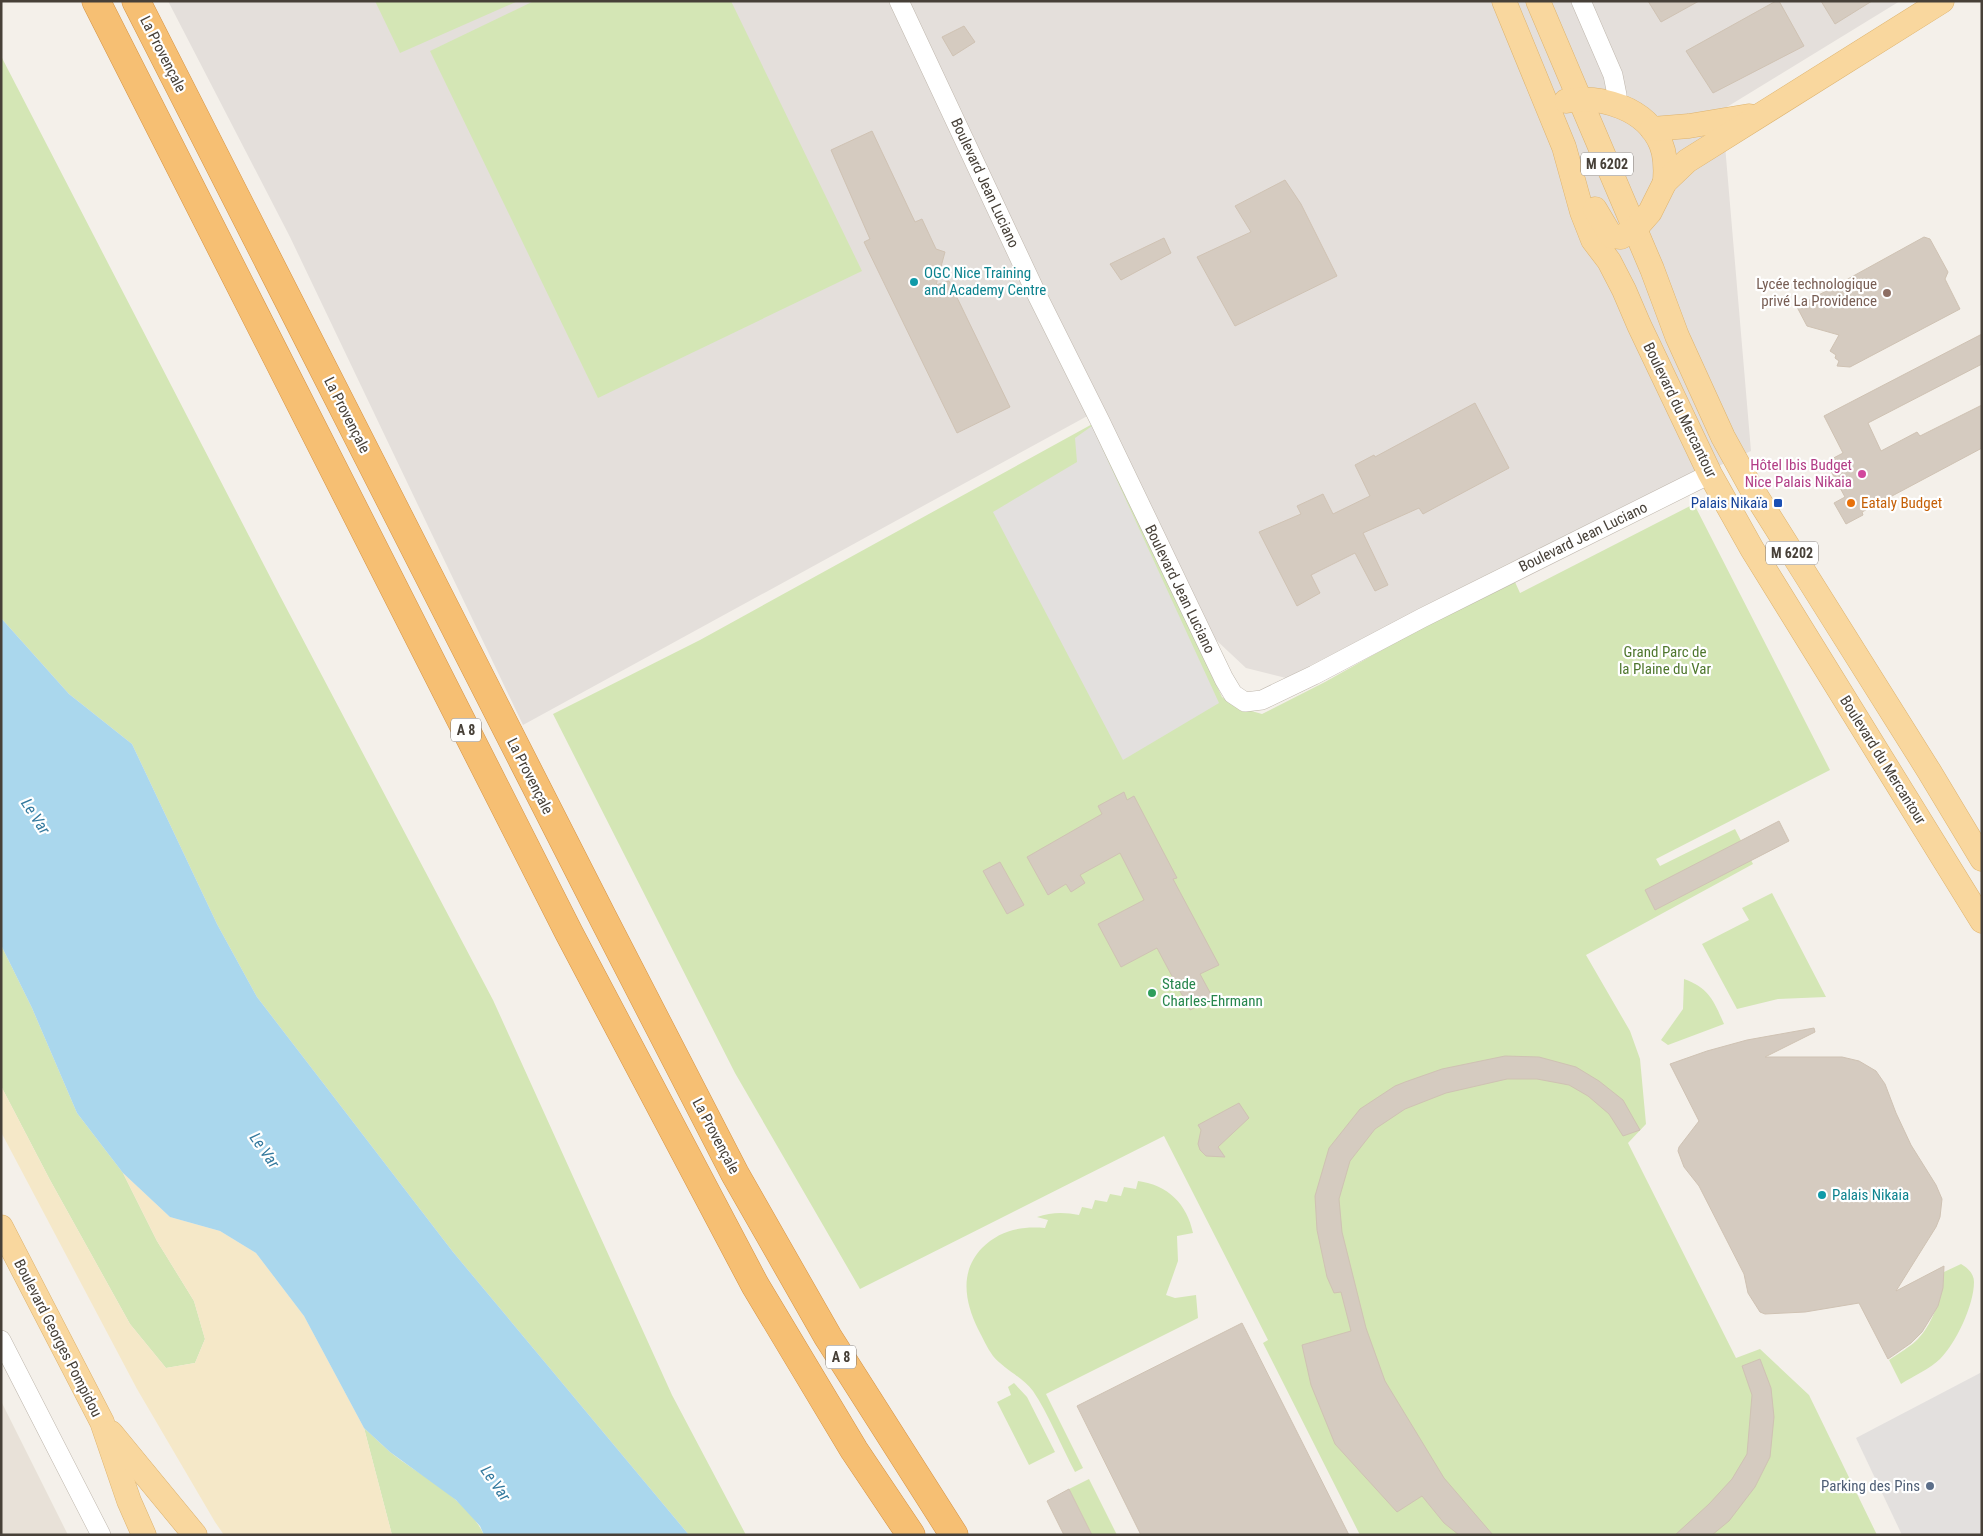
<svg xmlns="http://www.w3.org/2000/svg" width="1983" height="1536" viewBox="0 0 1983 1536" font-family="'Roboto Condensed',sans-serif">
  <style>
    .residential { fill: #e8e1d8 }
    .industrial { fill: #e4dfdb }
    .green { fill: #d4e6b5 }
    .sand { fill: #f5e8c8 }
    .parking { fill: #e3e0de }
    .water { fill: #aad7ed }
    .building { fill: #d5cbc0; stroke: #cfc2b3 }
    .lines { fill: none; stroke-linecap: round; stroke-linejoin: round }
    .minor-casing { stroke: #bfb7ad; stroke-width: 20 }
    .major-casing { stroke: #ddb36e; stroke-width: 25 }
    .highway-casing { stroke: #d59343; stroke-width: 29 }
    .minor { stroke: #fff; stroke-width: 19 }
    .major { stroke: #f9d79e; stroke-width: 24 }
    .highway { stroke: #f6bf73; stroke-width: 28 }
    .culture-dot { fill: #0f9aa8; stroke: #fff; stroke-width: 2 }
    .education-dot { fill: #8d6e63; stroke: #fff; stroke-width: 2 }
    .hotel-dot { fill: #d1479c; stroke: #fff; stroke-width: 2 }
    .transit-dot { fill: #1a4fb4; stroke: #fff; stroke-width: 2 }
    .food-dot { fill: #e8710a; stroke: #fff; stroke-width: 2 }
    .leisure-dot { fill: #2e9e5b; stroke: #fff; stroke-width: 2 }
    .service-dot { fill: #5c6f8a; stroke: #fff; stroke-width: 2 }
    .labels { text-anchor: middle; stroke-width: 4.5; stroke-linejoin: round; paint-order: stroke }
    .shield { fill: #fff; stroke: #7e7974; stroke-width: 1 }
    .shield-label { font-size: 14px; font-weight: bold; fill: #474038 }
    .street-label { font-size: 15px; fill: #474038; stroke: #fff }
    .culture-label { font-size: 15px; fill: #0d838f; stroke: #fff; text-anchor: start }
    .education-label { font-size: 15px; fill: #785e54; stroke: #fff; text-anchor: end }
    .hotel-label { font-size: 15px; fill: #b23c85; stroke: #fff; text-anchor: end }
    .transit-label { font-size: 15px; fill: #164399; stroke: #fff; text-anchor: end }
    .food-label { font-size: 15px; fill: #c56008; stroke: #fff; text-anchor: start }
    .park-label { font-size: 15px; fill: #4f772e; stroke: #fff }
    .leisure-label { font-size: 15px; fill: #27864d; stroke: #fff; text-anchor: start }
    .service-label { font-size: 15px; fill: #4e5e75; stroke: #fff; text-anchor: end }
    .water-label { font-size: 16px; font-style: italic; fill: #33799e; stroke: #fff }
  </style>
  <rect width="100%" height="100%" fill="#f4f0ea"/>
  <polygon class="residential" points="1,1401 68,1535 1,1535"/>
  <polygon class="industrial" points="168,1 1900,1 1722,110 1751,451 1507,564 1286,678 1246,668 1215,639 1102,408 523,725 290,237"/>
  <g class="green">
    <polygon points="375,1 518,1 400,53"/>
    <polygon points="534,1 731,1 862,271 598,398 430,51"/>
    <polygon points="1,56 280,596 493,1000 672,1395 746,1535 689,1535 453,1252 257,997 217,924 132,744 69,694 1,618"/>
    <polygon points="1096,422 1222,697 1234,706 1262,714 1325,682 1425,626 1515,582 1520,593 1694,504 1830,770 1656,859 1660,866 1735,829 1753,864 1586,955 1630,1031 1640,1059 1646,1124 1628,1143 1736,1358 1760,1349 1809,1395 1877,1535 1360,1535 1263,1343 1268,1340 1164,1136 860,1289 735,1073 553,714 700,640"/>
    <polygon points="1772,893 1826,997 1778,999 1737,1009 1702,944 1749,920 1742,908"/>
    <polygon points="1,945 32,1008 77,1113 123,1173 157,1241 194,1301 205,1339 195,1363 166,1368 130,1324 50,1180 1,1086"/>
    <path d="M1684 979C1709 988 1714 1001 1724 1024L1668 1045 1661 1040 1683 1009Z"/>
    <path d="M1138 1181C1168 1185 1187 1204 1193 1233L1177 1236 1178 1261 1166 1295 1175 1298 1196 1295 1198 1318 1046 1394 1083 1468 1075 1472C1062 1448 1048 1413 1033 1391 1022 1377 1004 1369 993 1356 987 1348 983 1338 978 1329 965 1302 959 1272 982 1248 1000 1230 1021 1226 1045 1228L1048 1220 1037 1217C1051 1212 1065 1212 1079 1215L1082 1207 1092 1209 1095 1200 1107 1202 1110 1194 1121 1196 1124 1187 1136 1189Z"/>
    <path d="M1961 1264C1968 1268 1974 1274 1974 1282 1974 1305 1956 1343 1940 1359 1930 1369 1913 1376 1901 1384L1889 1360C1899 1353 1910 1347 1918 1339 1935 1321 1941 1295 1944 1272Z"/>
    <polygon points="1014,1383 1027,1397 1055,1452 1029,1465 997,1402 1011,1395 1008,1387"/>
    <path d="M364 1428C373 1436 381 1444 390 1452 421 1477 466 1497 484 1535H392Z"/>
    <polygon points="1089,1479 1117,1535 1092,1535 1069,1489"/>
  </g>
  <polygon class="sand" points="1,1086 50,1180 130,1324 166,1368 195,1363 205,1339 194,1301 157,1241 123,1173 170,1217 220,1231 256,1253 304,1316 364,1428 392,1535 224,1535 215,1522 137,1389 1,1132"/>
  <g class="parking">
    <polygon points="1092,426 1219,703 1123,760 993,512 1077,462 1075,438"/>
    <polygon points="1982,1372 1982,1535 1902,1535 1856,1438"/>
  </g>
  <polygon class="water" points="1,618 69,694 132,744 217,924 257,997 453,1252 689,1535 484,1535 480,1526 456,1500 390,1452 364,1428 304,1316 256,1253 220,1231 170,1217 123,1173 77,1113 32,1008 1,945"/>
  <g class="building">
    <polygon points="1648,1 1699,1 1661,22"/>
    <polygon points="1776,1 1779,1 1804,46 1713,93 1686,51"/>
    <polygon points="1821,1 1872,1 1835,24"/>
    <polygon points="964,26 975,42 953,56 942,37"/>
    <polygon points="872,131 915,222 922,219 936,249 945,252 936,285 949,281 1010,407 957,433 864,242 870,239 831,150"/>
    <polygon points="1285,180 1301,204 1337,276 1235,326 1197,257 1251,232 1235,206"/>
    <polygon points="1924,237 1930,239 1948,272 1945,279 1960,309 1850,367 1837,366 1839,361 1835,358 1836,355 1830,351 1839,335 1807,326 1797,307"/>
    <polygon points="1164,238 1171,253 1121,280 1110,264"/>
    <polygon points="1982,334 1982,364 1868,423 1881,451 1917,432 1920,436 1982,405 1982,448 1862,512 1863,515 1846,524 1834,503 1845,497 1826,462 1843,453 1824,416"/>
    <polygon points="1475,403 1509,468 1423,514 1419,508 1363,533 1388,585 1375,591 1355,553 1311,575 1320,593 1297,606 1259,532 1301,514 1297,506 1323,494 1333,514 1370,496 1355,465 1374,455 1375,457"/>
    <polygon points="1124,792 1127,800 1134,796 1177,878 1173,879 1219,965 1200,974 1213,998 1190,1010 1157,948 1121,967 1098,924 1144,900 1120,853 1080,875 1085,883 1071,892 1066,884 1048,895 1027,857 1102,814 1098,806"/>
    <polygon points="1779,821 1789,841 1655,910 1645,890"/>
    <polygon points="1000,862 1024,905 1007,914 983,871"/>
    <polygon points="1814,1028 1815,1032 1765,1057 1842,1057 1859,1061 1876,1071 1885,1084 1896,1113 1911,1145 1936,1185 1942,1199 1940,1217 1936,1227 1896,1291 1944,1266 1943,1288 1938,1306 1922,1332 1911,1343 1888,1359 1859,1303 1805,1312 1765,1314 1760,1312 1748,1293 1744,1274 1699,1186 1684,1167 1678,1151 1679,1147 1699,1121 1670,1064 1707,1051 1747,1040"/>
    <polygon points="1505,1056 1539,1057 1576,1067 1599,1081 1623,1100 1640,1130 1623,1136 1609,1114 1588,1096 1569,1085 1537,1079 1507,1079 1446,1093 1405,1109 1375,1129 1350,1161 1339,1199 1342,1232 1366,1328 1385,1381 1444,1478 1493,1535 1459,1535 1444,1523 1422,1496 1397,1512 1335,1444 1311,1385 1302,1345 1351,1331 1341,1292 1334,1293 1327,1277 1317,1230 1315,1196 1329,1148 1360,1109 1395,1086 1405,1082 1442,1069"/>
    <polygon points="1239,1103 1249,1118 1218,1147 1225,1157 1206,1156 1200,1150 1198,1144 1201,1130 1198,1125"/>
    <polygon points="1242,1323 1349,1535 1141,1535 1077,1406"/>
    <polygon points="1760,1359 1771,1388 1774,1417 1770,1457 1755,1487 1729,1521 1712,1535 1675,1535 1709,1504 1732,1479 1747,1454 1752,1395 1742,1366"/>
    <polygon points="1069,1489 1092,1535 1064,1535 1047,1501"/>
  </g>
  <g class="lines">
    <defs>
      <g id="minor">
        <polyline points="899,1 1037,295 1100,421 1224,679 1233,694 1245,702 1262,700 1314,675 1422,618 1710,474"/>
        <polyline points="1581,1 1613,75 1617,95 1615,104"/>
        <polyline points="1,1340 101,1535"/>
      </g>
      <g id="major">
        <polyline points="1504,1 1564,147 1582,212 1593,240 1609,261 1624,290 1639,325 1710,474 1752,549 1982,921"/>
        <polyline points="1538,1 1652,269 1677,336 1723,437 1750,486 1929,771 1982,859"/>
        <path d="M1566 101C1601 95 1646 108 1661 144 1666 156 1666 169 1665 182"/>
        <polyline points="1652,129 1689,126 1749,116"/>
        <polyline points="1595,209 1611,236 1621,237 1635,229 1650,212 1665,182 1687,161 1942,1"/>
        <polyline points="1,1227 102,1422 129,1501 144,1535"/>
        <polyline points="111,1433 195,1535"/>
      </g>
      <g id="highway">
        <polyline points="96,1 569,933 755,1285 854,1450 911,1535"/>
        <polyline points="136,1 602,916 735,1174 828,1337 954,1535"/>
      </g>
    </defs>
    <use href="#minor" class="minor-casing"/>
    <use href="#major" class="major-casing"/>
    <use href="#highway" class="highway-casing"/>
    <use href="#minor" class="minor"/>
    <use href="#major" class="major"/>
    <use href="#highway" class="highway"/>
  </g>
  <g class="culture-dot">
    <circle cx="914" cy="282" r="5"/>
    <circle cx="1822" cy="1195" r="5"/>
  </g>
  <circle class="education-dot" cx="1887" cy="293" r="5"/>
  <circle class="hotel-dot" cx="1862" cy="474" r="5"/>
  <rect class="transit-dot" x="1773" y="498" width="10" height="10" rx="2.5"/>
  <circle class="food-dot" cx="1851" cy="503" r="5"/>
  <circle class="leisure-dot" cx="1152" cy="993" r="5"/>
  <circle class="service-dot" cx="1930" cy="1486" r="5"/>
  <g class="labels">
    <g class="shield">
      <rect x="1581" y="152.5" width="52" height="23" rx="4"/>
      <rect x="1766" y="541.5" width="52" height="23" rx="4"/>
      <rect x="451" y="718.5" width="30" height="23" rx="4"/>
      <rect x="826" y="1345.5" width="30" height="23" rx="4"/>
    </g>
    <g class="shield-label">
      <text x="1607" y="169">M 6202</text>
      <text x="1792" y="558">M 6202</text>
      <text x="466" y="735">A 8</text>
      <text x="841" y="1362">A 8</text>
    </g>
    <g class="street-label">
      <text transform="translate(163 54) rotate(63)" y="5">La Provençale</text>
      <text transform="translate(985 183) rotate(65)" y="5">Boulevard Jean Luciano</text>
      <text transform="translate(1680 410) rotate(64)" y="5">Boulevard du Mercantour</text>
      <text transform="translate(347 415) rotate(63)" y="5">La Provençale</text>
      <text transform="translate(1583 537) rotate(-26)" y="5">Boulevard Jean Luciano</text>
      <text transform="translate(1180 589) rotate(64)" y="5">Boulevard Jean Luciano</text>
      <text transform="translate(1883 760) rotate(58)" y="5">Boulevard du Mercantour</text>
      <text transform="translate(530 776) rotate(63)" y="5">La Provençale</text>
      <text transform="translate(716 1136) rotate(62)" y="5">La Provençale</text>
      <text transform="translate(58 1338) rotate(63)" y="5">Boulevard Georges Pompidou</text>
    </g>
    <g class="culture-label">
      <text x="924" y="278">OGC Nice Training<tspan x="924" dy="17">and Academy Centre</tspan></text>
      <text x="1832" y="1200">Palais Nikaia</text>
    </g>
    <g class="education-label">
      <text x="1877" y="289">Lycée technologique<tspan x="1877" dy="17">privé La Providence</tspan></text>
    </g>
    <g class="hotel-label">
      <text x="1852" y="470">Hôtel Ibis Budget<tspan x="1852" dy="17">Nice Palais Nikaia</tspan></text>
    </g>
    <g class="transit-label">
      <text x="1768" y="508">Palais Nikaïa</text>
    </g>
    <g class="food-label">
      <text x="1861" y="508">Eataly Budget</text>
    </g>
    <g class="park-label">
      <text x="1665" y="657">Grand Parc de<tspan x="1665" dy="17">la Plaine du Var</tspan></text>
    </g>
    <g class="leisure-label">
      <text x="1162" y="989">Stade<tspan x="1162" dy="17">Charles-Ehrmann</tspan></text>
    </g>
    <g class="service-label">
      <text x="1920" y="1491">Parking des Pins</text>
    </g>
    <g class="water-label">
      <text transform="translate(36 816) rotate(57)" y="6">Le Var</text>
      <text transform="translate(265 1150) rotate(55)" y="6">Le Var</text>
      <text transform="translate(496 1483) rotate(55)" y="6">Le Var</text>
    </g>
  </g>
  <rect width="1983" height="1536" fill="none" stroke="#474038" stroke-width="5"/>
</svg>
